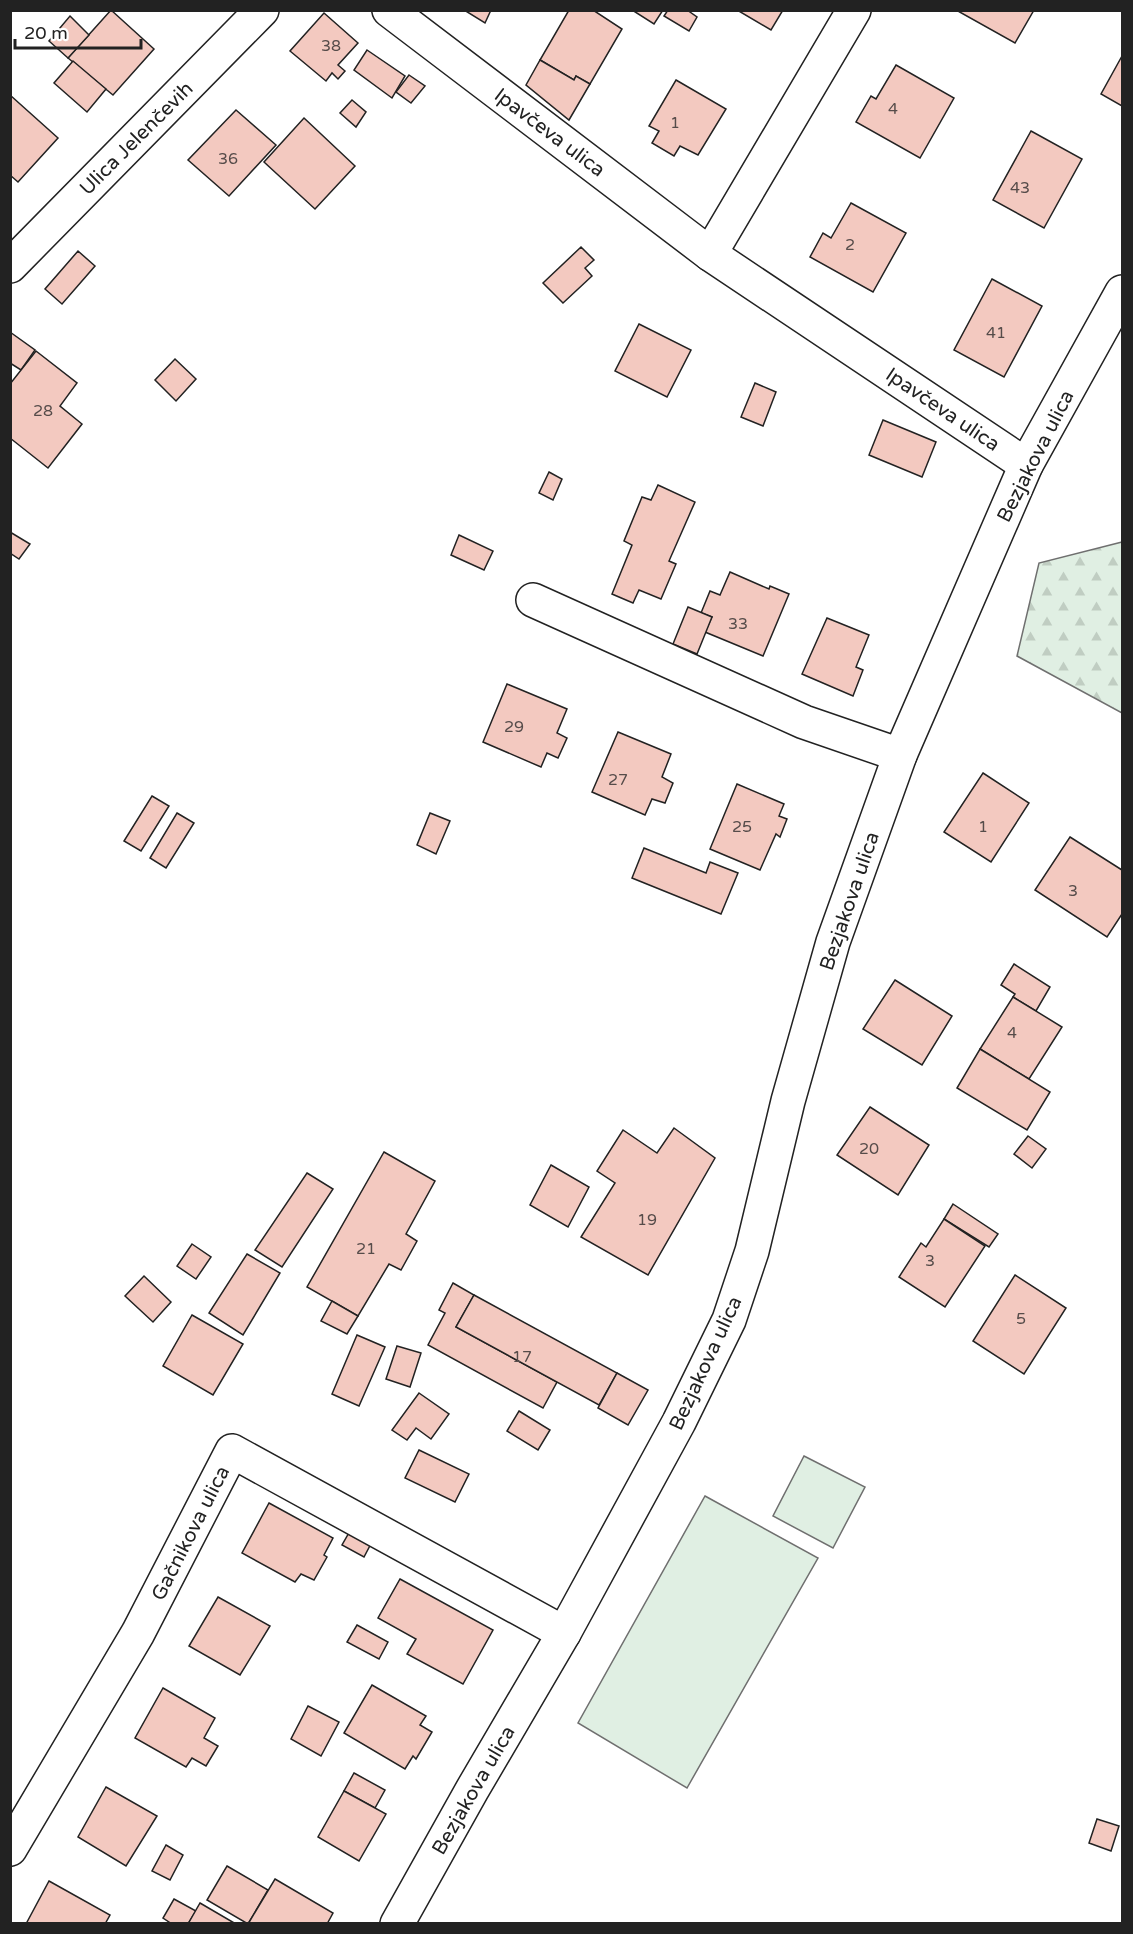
<svg xmlns="http://www.w3.org/2000/svg" width="1133" height="1934" viewBox="0 0 1133 1934" font-family="'Varela Round',sans-serif">
  <style>
    .forest { fill: url(#forest-firs); stroke: #6f6f6f; stroke-width: 1.5 }
    .pitch { fill: #e0efe3; stroke: #6f6f6f; stroke-width: 1.5 }
    .building { fill: #f3c9c0; stroke: #222; stroke-width: 1.5 }
    .lines { fill: none; stroke-linecap: round; stroke-linejoin: round }
    .street-casing { stroke: #222; stroke-width: 36 }
    .street { stroke: #fff; stroke-width: 33 }
    .labels { text-anchor: middle; stroke-width: 4.5; stroke-linejoin: round; paint-order: stroke }
    .number-label { font-size: 16px; fill: #564c4a }
    .street-label { font-size: 20px; fill: #222; stroke: #fff }
  </style>
  <defs>
    <pattern id="forest-firs" width="22" height="20" patternUnits="userSpaceOnUse" patternTransform="scale(1.5)"><rect width="22" height="20" fill="#e0efe3"/><path d="M5 1l3.5 6h-7zM16 11l3.5 6h-7z" fill="#c0cdc2"/></pattern>
  </defs>
  <rect width="100%" height="100%" fill="#fff"/>
  <polygon class="forest" points="1122,542 1122,713 1017,656 1039,563"/>
  <g class="pitch">
    <polygon points="804,1456 865,1487 833,1548 773,1516"/>
    <polygon points="705,1496 818,1558 687,1788 578,1723"/>
  </g>
  <g class="building">
    <polygon points="111,10 154,49 113,95 68,58"/>
    <polygon points="464,10 491,10 485,23"/>
    <polygon points="569,10 593,10 622,29 590,84 576,76 574,80 540,60"/>
    <polygon points="632,10 663,10 654,24"/>
    <polygon points="668,10 687,10 697,17 689,31 664,16"/>
    <polygon points="737,10 783,10 771,30"/>
    <polygon points="956,10 1034,10 1015,43"/>
    <polygon points="324,13 358,43 338,65 345,71 338,79 332,73 326,81 290,51"/>
    <polygon points="70,16 89,35 68,58 49,41"/>
    <polygon points="367,50 405,76 392,98 354,70"/>
    <polygon points="1122,56 1122,106 1101,94"/>
    <polygon points="540,60 574,80 576,76 590,84 569,120 526,85"/>
    <polygon points="73,61 106,89 87,112 54,83"/>
    <polygon points="896,65 954,98 920,158 856,122 871,96 876,99"/>
    <polygon points="409,75 425,86 411,103 396,92"/>
    <polygon points="676,80 726,109 698,155 680,146 674,156 652,143 659,131 649,126"/>
    <polygon points="10,95 58,138 18,182 10,175"/>
    <polygon points="352,100 366,112 356,127 340,113"/>
    <polygon points="236,110 276,145 229,196 188,160"/>
    <polygon points="304,118 355,166 315,209 264,162"/>
    <polygon points="1031,131 1082,159 1044,228 993,200"/>
    <polygon points="851,203 906,233 873,292 810,257 823,233 831,238"/>
    <polygon points="581,247 594,260 585,268 592,276 563,303 543,283"/>
    <polygon points="78,251 95,266 62,304 45,289"/>
    <polygon points="992,279 1042,306 1004,377 954,350"/>
    <polygon points="639,324 691,350 667,397 615,371"/>
    <polygon points="10,332 35,350 21,370 10,363"/>
    <polygon points="36,351 77,383 60,406 82,424 48,468 10,438 10,384"/>
    <polygon points="175,359 196,379 176,401 155,380"/>
    <polygon points="755,383 776,392 763,426 741,417"/>
    <polygon points="883,420 936,442 922,477 869,455"/>
    <polygon points="549,472 562,479 553,500 539,493"/>
    <polygon points="658,485 695,502 669,561 676,564 661,599 639,590 633,603 612,594 632,545 624,541 642,497 651,500"/>
    <polygon points="10,532 30,544 19,559 10,553"/>
    <polygon points="459,535 493,551 484,570 451,555"/>
    <polygon points="730,572 769,589 770,586 789,594 763,656 705,632 712,617 701,613 710,591 720,595"/>
    <polygon points="688,607 712,617 697,654 673,644"/>
    <polygon points="827,618 869,635 856,667 863,670 853,696 802,674"/>
    <polygon points="507,684 567,709 557,733 567,738 558,758 547,753 541,767 483,742"/>
    <polygon points="618,732 671,754 662,777 673,783 665,803 652,799 645,815 592,792"/>
    <polygon points="983,773 1029,803 991,862 944,832"/>
    <polygon points="737,784 784,804 779,816 787,819 780,837 776,834 760,870 710,849"/>
    <polygon points="152,796 169,806 141,851 124,841"/>
    <polygon points="177,813 194,823 166,868 150,858"/>
    <polygon points="430,813 450,821 436,854 417,845"/>
    <polygon points="1070,837 1122,870 1122,914 1107,937 1035,890"/>
    <polygon points="644,848 706,873 710,862 738,873 721,914 632,878"/>
    <polygon points="1014,964 1050,987 1036,1011 1013,997 1015,994 1001,985"/>
    <polygon points="895,980 952,1016 922,1065 863,1029"/>
    <polygon points="1013,997 1062,1027 1029,1079 980,1049"/>
    <polygon points="980,1049 1050,1092 1027,1130 957,1088"/>
    <polygon points="870,1107 929,1145 898,1195 837,1155"/>
    <polygon points="674,1128 715,1158 648,1275 581,1237 615,1183 597,1171 623,1130 657,1153"/>
    <polygon points="1028,1136 1046,1149 1032,1168 1014,1154"/>
    <polygon points="384,1152 435,1181 406,1234 417,1241 401,1270 389,1264 358,1316 307,1287"/>
    <polygon points="551,1165 589,1187 568,1227 530,1205"/>
    <polygon points="307,1173 333,1189 282,1267 255,1250"/>
    <polygon points="953,1204 998,1234 989,1247 944,1219"/>
    <polygon points="944,1219 985,1246 945,1307 899,1277 921,1243 926,1247"/>
    <polygon points="192,1244 211,1257 196,1279 177,1266"/>
    <polygon points="247,1254 280,1273 243,1335 209,1313"/>
    <polygon points="1015,1275 1066,1308 1024,1374 973,1341"/>
    <polygon points="144,1276 171,1302 153,1322 125,1296"/>
    <polygon points="453,1283 474,1295 456,1327 557,1382 543,1408 428,1345 445,1313 439,1310"/>
    <polygon points="474,1295 617,1373 599,1405 456,1327"/>
    <polygon points="332,1301 358,1316 347,1334 321,1321"/>
    <polygon points="192,1315 243,1344 213,1395 163,1366"/>
    <polygon points="357,1335 385,1347 359,1406 332,1394"/>
    <polygon points="397,1346 421,1353 410,1387 386,1379"/>
    <polygon points="617,1373 648,1390 628,1425 598,1408"/>
    <polygon points="419,1393 449,1414 431,1439 416,1428 407,1440 392,1430"/>
    <polygon points="519,1411 550,1430 538,1450 507,1431"/>
    <polygon points="419,1450 469,1474 455,1502 405,1478"/>
    <polygon points="269,1503 333,1538 324,1555 327,1557 314,1580 301,1574 295,1582 242,1553"/>
    <polygon points="354,1524 375,1536 364,1557 342,1545"/>
    <polygon points="400,1579 493,1630 463,1684 407,1654 416,1639 378,1618"/>
    <polygon points="218,1597 270,1626 240,1675 189,1646"/>
    <polygon points="357,1625 388,1642 379,1659 347,1642"/>
    <polygon points="372,1685 426,1716 420,1725 432,1732 416,1759 413,1756 405,1769 344,1733"/>
    <polygon points="163,1688 215,1718 204,1738 218,1746 206,1766 192,1758 186,1767 135,1738"/>
    <polygon points="308,1706 339,1722 321,1756 291,1739"/>
    <polygon points="354,1773 385,1790 375,1808 344,1791"/>
    <polygon points="106,1787 157,1816 126,1866 78,1837"/>
    <polygon points="344,1791 386,1814 359,1861 318,1837"/>
    <polygon points="1097,1819 1119,1826 1111,1851 1089,1843"/>
    <polygon points="166,1845 183,1855 170,1880 152,1871"/>
    <polygon points="227,1866 268,1890 248,1924 207,1900"/>
    <polygon points="275,1879 333,1913 327,1924 248,1924"/>
    <polygon points="49,1881 110,1915 105,1924 26,1924"/>
    <polygon points="174,1899 196,1911 188,1924 172,1924 163,1918"/>
    <polygon points="200,1903 236,1924 188,1924"/>
  </g>
  <g class="lines">
    <defs>
      <g id="street">
        <polyline points="389,10 710,254 1026,465"/>
        <polyline points="710,254 854,10"/>
        <polyline points="10,266 262,10"/>
        <polyline points="533,600 804,722 900,755"/>
        <polyline points="10,1849 138,1633 232,1451 564,1633"/>
        <polyline points="397,1924 472,1790 564,1633 679,1422 729,1320 752,1251 788,1101 833,942 900,755 1026,465 1122,292"/>
      </g>
    </defs>
    <use href="#street" class="street-casing"/>
    <use href="#street" class="street"/>
  </g>
  <g class="labels">
    <g class="number-label">
      <text x="331" y="51">38</text>
      <text x="893" y="114">4</text>
      <text x="675" y="128">1</text>
      <text x="228" y="164">36</text>
      <text x="1020" y="193">43</text>
      <text x="850" y="250">2</text>
      <text x="996" y="338">41</text>
      <text x="43" y="416">28</text>
      <text x="738" y="629">33</text>
      <text x="514" y="732">29</text>
      <text x="618" y="785">27</text>
      <text x="742" y="832">25</text>
      <text x="983" y="832">1</text>
      <text x="1073" y="896">3</text>
      <text x="1012" y="1038">4</text>
      <text x="869" y="1154">20</text>
      <text x="647" y="1225">19</text>
      <text x="366" y="1254">21</text>
      <text x="930" y="1266">3</text>
      <text x="1021" y="1324">5</text>
      <text x="522" y="1362">17</text>
    </g>
    <g class="street-label">
      <text transform="translate(550 132) rotate(37)" y="7">Ipavčeva ulica</text>
      <text transform="translate(136 138) rotate(-45)" y="7">Ulica Jelenčevih</text>
      <text transform="translate(943 409) rotate(34)" y="7">Ipavčeva ulica</text>
      <text transform="translate(1035 456) rotate(-63)" y="7">Bezjakova ulica</text>
      <text transform="translate(849 901) rotate(-71)" y="7">Bezjakova ulica</text>
      <text transform="translate(705 1363) rotate(-65)" y="7">Bezjakova ulica</text>
      <text transform="translate(190 1533) rotate(-63)" y="7">Gačnikova ulica</text>
      <text transform="translate(473 1790) rotate(-60)" y="7">Bezjakova ulica</text>
    </g>
  </g>
  <rect width="1133" height="1934" fill="none" stroke="#222222" stroke-width="24"/>
  <path d="M15 39v9h126v-9" fill="none" stroke="#222222" stroke-width="3"/>
  <text x="24" y="39" font-size="18" fill="#222222" stroke="#ffffff" stroke-width="4.5" paint-order="stroke">20 m</text>
</svg>
